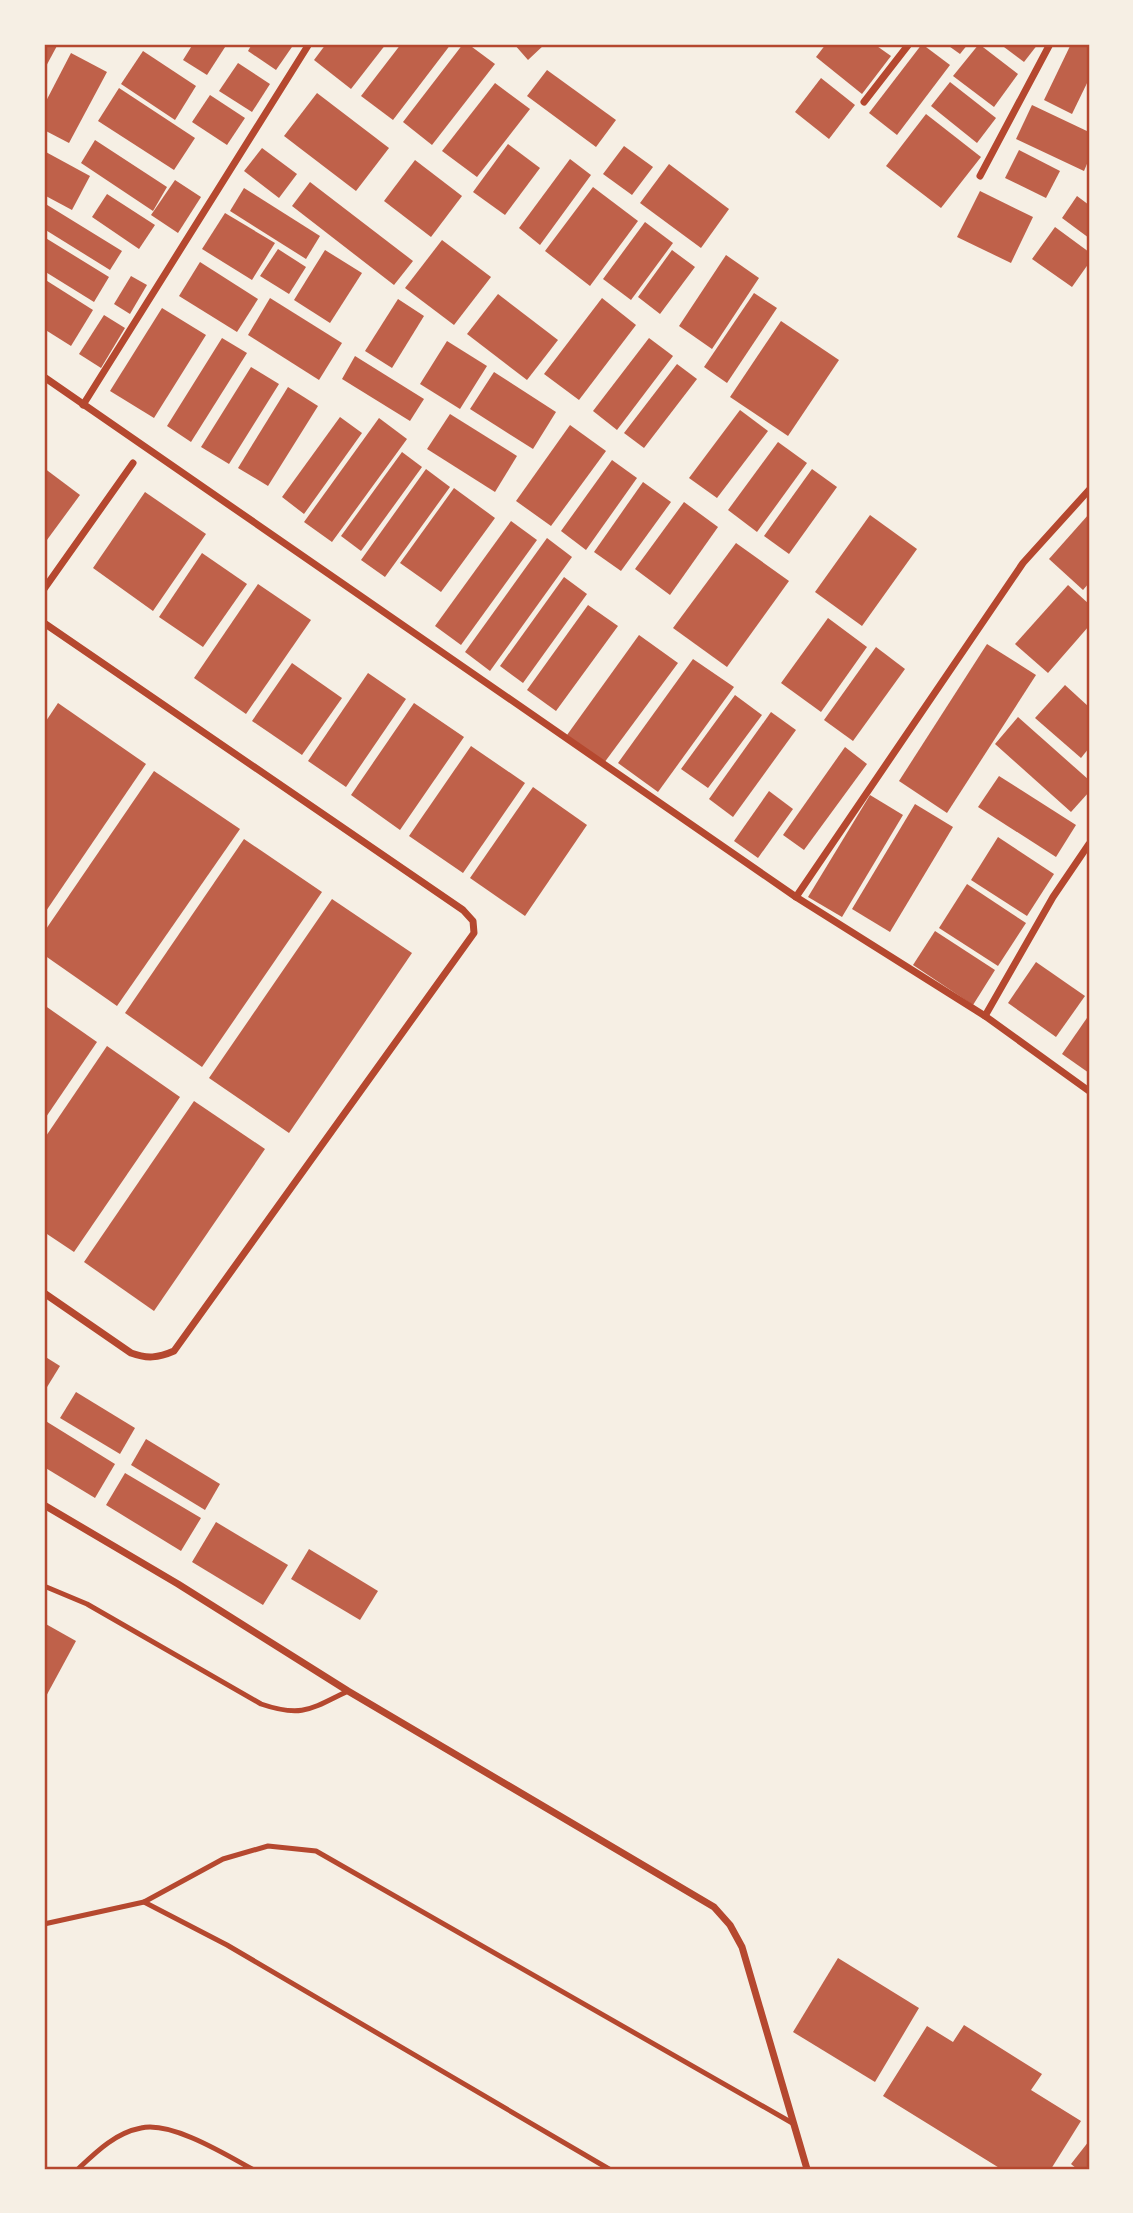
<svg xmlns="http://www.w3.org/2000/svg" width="1133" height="2213" viewBox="0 0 1133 2213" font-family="'Zilla Slab',serif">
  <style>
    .building { fill: #bf614a }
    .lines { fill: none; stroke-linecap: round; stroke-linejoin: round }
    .service { stroke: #b5482f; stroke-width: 5 }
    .minor { stroke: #b5482f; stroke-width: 7 }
    .neatline { fill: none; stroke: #b5482f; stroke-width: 2.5 }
  </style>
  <rect width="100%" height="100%" fill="#f6efe4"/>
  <g class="building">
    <polygon points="44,44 58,44 44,70"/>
    <polygon points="193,44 227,44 207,75 183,60"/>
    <polygon points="252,44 294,44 276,70 248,51"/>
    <polygon points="326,44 386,44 351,89 314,60"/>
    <polygon points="401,44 451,44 393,120 361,96"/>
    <polygon points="463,44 468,44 495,64 432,145 403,122"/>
    <polygon points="514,44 545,44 528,60"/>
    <polygon points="826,44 874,44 891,56 862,94 816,57"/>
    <polygon points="922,44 950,65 897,135 869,113"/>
    <polygon points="946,44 968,44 960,54"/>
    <polygon points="979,44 1018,74 994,107 953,76"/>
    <polygon points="1000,44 1038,44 1024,62"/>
    <polygon points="1071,44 1089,44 1089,79 1072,114 1044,100"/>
    <polygon points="143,51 196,86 175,120 121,84"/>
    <polygon points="71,53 107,72 69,143 44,130 44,105"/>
    <polygon points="238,63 270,84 252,112 219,91"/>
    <polygon points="547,70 616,120 596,147 527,96"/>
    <polygon points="821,78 855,105 829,139 795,112"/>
    <polygon points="950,82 996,118 977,143 931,106"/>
    <polygon points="495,83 530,109 477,177 442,151"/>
    <polygon points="119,88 195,138 174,170 98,121"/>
    <polygon points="317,93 389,148 356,191 284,136"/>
    <polygon points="210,95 245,118 227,145 192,122"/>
    <polygon points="1032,105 1089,132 1089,159 1084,171 1016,139"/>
    <polygon points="926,114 981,157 941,208 886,166"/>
    <polygon points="95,140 167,187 153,211 81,163"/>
    <polygon points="508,144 540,168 505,215 473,192"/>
    <polygon points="624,146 653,167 632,195 603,174"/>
    <polygon points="262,148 297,174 279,198 244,171"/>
    <polygon points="1019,150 1060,171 1046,198 1005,178"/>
    <polygon points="44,151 90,176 72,210 44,195"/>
    <polygon points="570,159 591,175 540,245 519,228"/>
    <polygon points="415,160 462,196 431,237 384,201"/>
    <polygon points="669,164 729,209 701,248 640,203"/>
    <polygon points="175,180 201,197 178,233 151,215"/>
    <polygon points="310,182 413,261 394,285 292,206"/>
    <polygon points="593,187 638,221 590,286 545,251"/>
    <polygon points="244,188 320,236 306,259 230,211"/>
    <polygon points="980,191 1033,217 1011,263 957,237"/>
    <polygon points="107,194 155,225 139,249 92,217"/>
    <polygon points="1077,196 1089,205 1089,238 1062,218"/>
    <polygon points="44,203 122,251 110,270 44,229"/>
    <polygon points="225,213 275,243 252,280 202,249"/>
    <polygon points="645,222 673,243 631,300 603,279"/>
    <polygon points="1055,227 1089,252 1089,263 1072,287 1032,259"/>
    <polygon points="44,237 109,277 94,302 44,271"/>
    <polygon points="442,240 491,277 454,325 405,288"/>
    <polygon points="278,249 306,267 289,294 260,276"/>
    <polygon points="325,250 362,273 330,323 294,300"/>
    <polygon points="672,250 695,267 660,314 638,297"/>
    <polygon points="726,255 759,278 712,349 679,326"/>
    <polygon points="200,262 258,299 237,332 179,296"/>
    <polygon points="131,276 147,285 130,314 114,304"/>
    <polygon points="44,279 93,310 71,346 44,329"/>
    <polygon points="754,293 777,308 727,383 704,367"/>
    <polygon points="498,294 558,340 527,380 467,334"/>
    <polygon points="270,298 342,343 319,380 248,335"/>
    <polygon points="602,298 636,325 579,400 544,374"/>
    <polygon points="398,299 424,316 392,368 365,351"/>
    <polygon points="162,308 206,335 154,418 110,391"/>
    <polygon points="104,315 125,328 101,368 79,354"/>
    <polygon points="781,321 839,360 788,436 730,397"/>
    <polygon points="222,338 247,353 191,442 167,426"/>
    <polygon points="649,338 673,356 617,430 593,411"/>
    <polygon points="447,341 487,366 460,409 420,384"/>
    <polygon points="355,356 424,399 410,421 342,379"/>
    <polygon points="677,364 697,379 644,448 624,433"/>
    <polygon points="251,367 279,384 229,464 201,447"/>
    <polygon points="494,372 556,412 533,449 470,409"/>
    <polygon points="288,387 318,406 268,486 238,468"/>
    <polygon points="740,410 768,431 717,498 689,478"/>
    <polygon points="450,414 517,456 495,492 427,449"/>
    <polygon points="340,417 362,433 304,514 282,497"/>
    <polygon points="379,418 407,439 332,542 304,522"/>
    <polygon points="570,425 606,451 551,526 516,501"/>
    <polygon points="778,442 807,463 757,532 728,510"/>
    <polygon points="402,452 422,467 361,551 341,536"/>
    <polygon points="612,460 637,478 586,550 561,531"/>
    <polygon points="44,468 80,495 44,544"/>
    <polygon points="426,469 450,487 385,577 361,560"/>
    <polygon points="812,469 837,487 789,554 764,536"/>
    <polygon points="643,482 671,502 621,571 594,552"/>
    <polygon points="454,488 495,518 441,592 400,563"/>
    <polygon points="145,492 206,534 153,611 93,568"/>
    <polygon points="684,502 718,527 670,595 635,569"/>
    <polygon points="1089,514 1089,583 1083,590 1049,559"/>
    <polygon points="870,515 917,549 862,626 815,592"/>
    <polygon points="511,521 537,540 461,645 435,626"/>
    <polygon points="547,538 572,557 490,671 465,652"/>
    <polygon points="736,543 789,581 727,667 673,628"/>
    <polygon points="202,553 247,584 203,647 159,617"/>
    <polygon points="564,577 587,594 523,683 500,666"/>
    <polygon points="258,584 311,620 246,714 194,678"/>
    <polygon points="1068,585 1089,604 1089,626 1048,673 1015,644"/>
    <polygon points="588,605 618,626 556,711 527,690"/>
    <polygon points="828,618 867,647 821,712 781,683"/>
    <polygon points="639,635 678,663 604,763 567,735"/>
    <polygon points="987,644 1036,675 947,813 899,781"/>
    <polygon points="876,647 905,669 853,741 824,720"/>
    <polygon points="693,659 734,687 658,792 618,763"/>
    <polygon points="292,663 342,698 302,755 252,721"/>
    <polygon points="368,673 406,699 346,787 308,761"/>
    <polygon points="1065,685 1089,707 1089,748 1081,758 1035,718"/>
    <polygon points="735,695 762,715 708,788 681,769"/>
    <polygon points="58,703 146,764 44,914 44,724"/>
    <polygon points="414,703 464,737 400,830 351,795"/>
    <polygon points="771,712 796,730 733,817 709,799"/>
    <polygon points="1018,717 1089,780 1089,792 1071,812 995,744"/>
    <polygon points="471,746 525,783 463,873 409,836"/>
    <polygon points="845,747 867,764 804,850 783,835"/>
    <polygon points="154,771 240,829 117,1006 44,955 44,932"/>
    <polygon points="999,776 1076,825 1056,857 978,807"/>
    <polygon points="533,787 587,825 525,916 470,878"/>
    <polygon points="769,791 793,809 758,858 734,841"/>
    <polygon points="870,795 903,815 842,917 808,897"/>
    <polygon points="915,804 953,827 890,932 852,909"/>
    <polygon points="998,837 1054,874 1027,916 971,880"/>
    <polygon points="244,839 322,892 202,1067 125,1013"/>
    <polygon points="967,884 1026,923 998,966 939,928"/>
    <polygon points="332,899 412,953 289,1133 209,1078"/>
    <polygon points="935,931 995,970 973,1005 913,965"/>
    <polygon points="1036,962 1085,996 1056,1037 1008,1003"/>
    <polygon points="44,1005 97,1042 44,1120"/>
    <polygon points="1089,1015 1089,1073 1062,1054"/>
    <polygon points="107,1046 180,1097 74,1252 44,1232 44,1139"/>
    <polygon points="194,1101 265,1149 154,1311 84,1262"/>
    <polygon points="44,1356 60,1366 44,1392"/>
    <polygon points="76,1392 135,1428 120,1454 60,1418"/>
    <polygon points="44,1420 115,1464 95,1498 44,1467"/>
    <polygon points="146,1439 220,1484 205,1510 131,1465"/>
    <polygon points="125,1473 201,1518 181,1551 106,1505"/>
    <polygon points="216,1522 288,1565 263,1605 192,1562"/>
    <polygon points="309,1549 378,1591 360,1620 291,1579"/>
    <polygon points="44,1623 76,1641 44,1700"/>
    <polygon points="838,1958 919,2008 875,2082 793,2032"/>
    <polygon points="964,2025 1042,2074 1031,2090 1081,2121 1051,2169 1001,2169 883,2096 927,2026 953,2042"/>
    <polygon points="1089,2141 1089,2169 1077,2169 1071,2164"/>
  </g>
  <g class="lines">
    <g class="service">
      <path d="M44 1586 87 1604 261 1704C302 1718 311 1709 348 1691"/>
      <polyline points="144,1902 223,1859 268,1846 316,1851 794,2124"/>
      <polyline points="44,1924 144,1902 227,1945 609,2169"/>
      <path d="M78 2169C96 2152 115 2133 141 2128 171 2121 225 2154 252 2169"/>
    </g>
    <g class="minor">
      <polyline points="864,102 909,44"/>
      <polyline points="980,176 1050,44"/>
      <polyline points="44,377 796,897 985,1016 1089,1091"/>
      <polyline points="83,405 309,44"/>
      <polyline points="44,589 133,463"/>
      <path d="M44 623 463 910 473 921 474 933 174 1351C158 1358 147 1359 131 1353L44 1293"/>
      <polyline points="796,897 1023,563 1089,490"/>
      <polyline points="985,1016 1053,897 1089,844"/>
      <polyline points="44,1505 178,1584 348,1691 714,1907 730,1925 742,1947 807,2169"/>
    </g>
  </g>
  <rect width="1133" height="2213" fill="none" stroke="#f6efe4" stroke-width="91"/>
  <rect x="46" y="46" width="1042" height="2122" class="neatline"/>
</svg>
